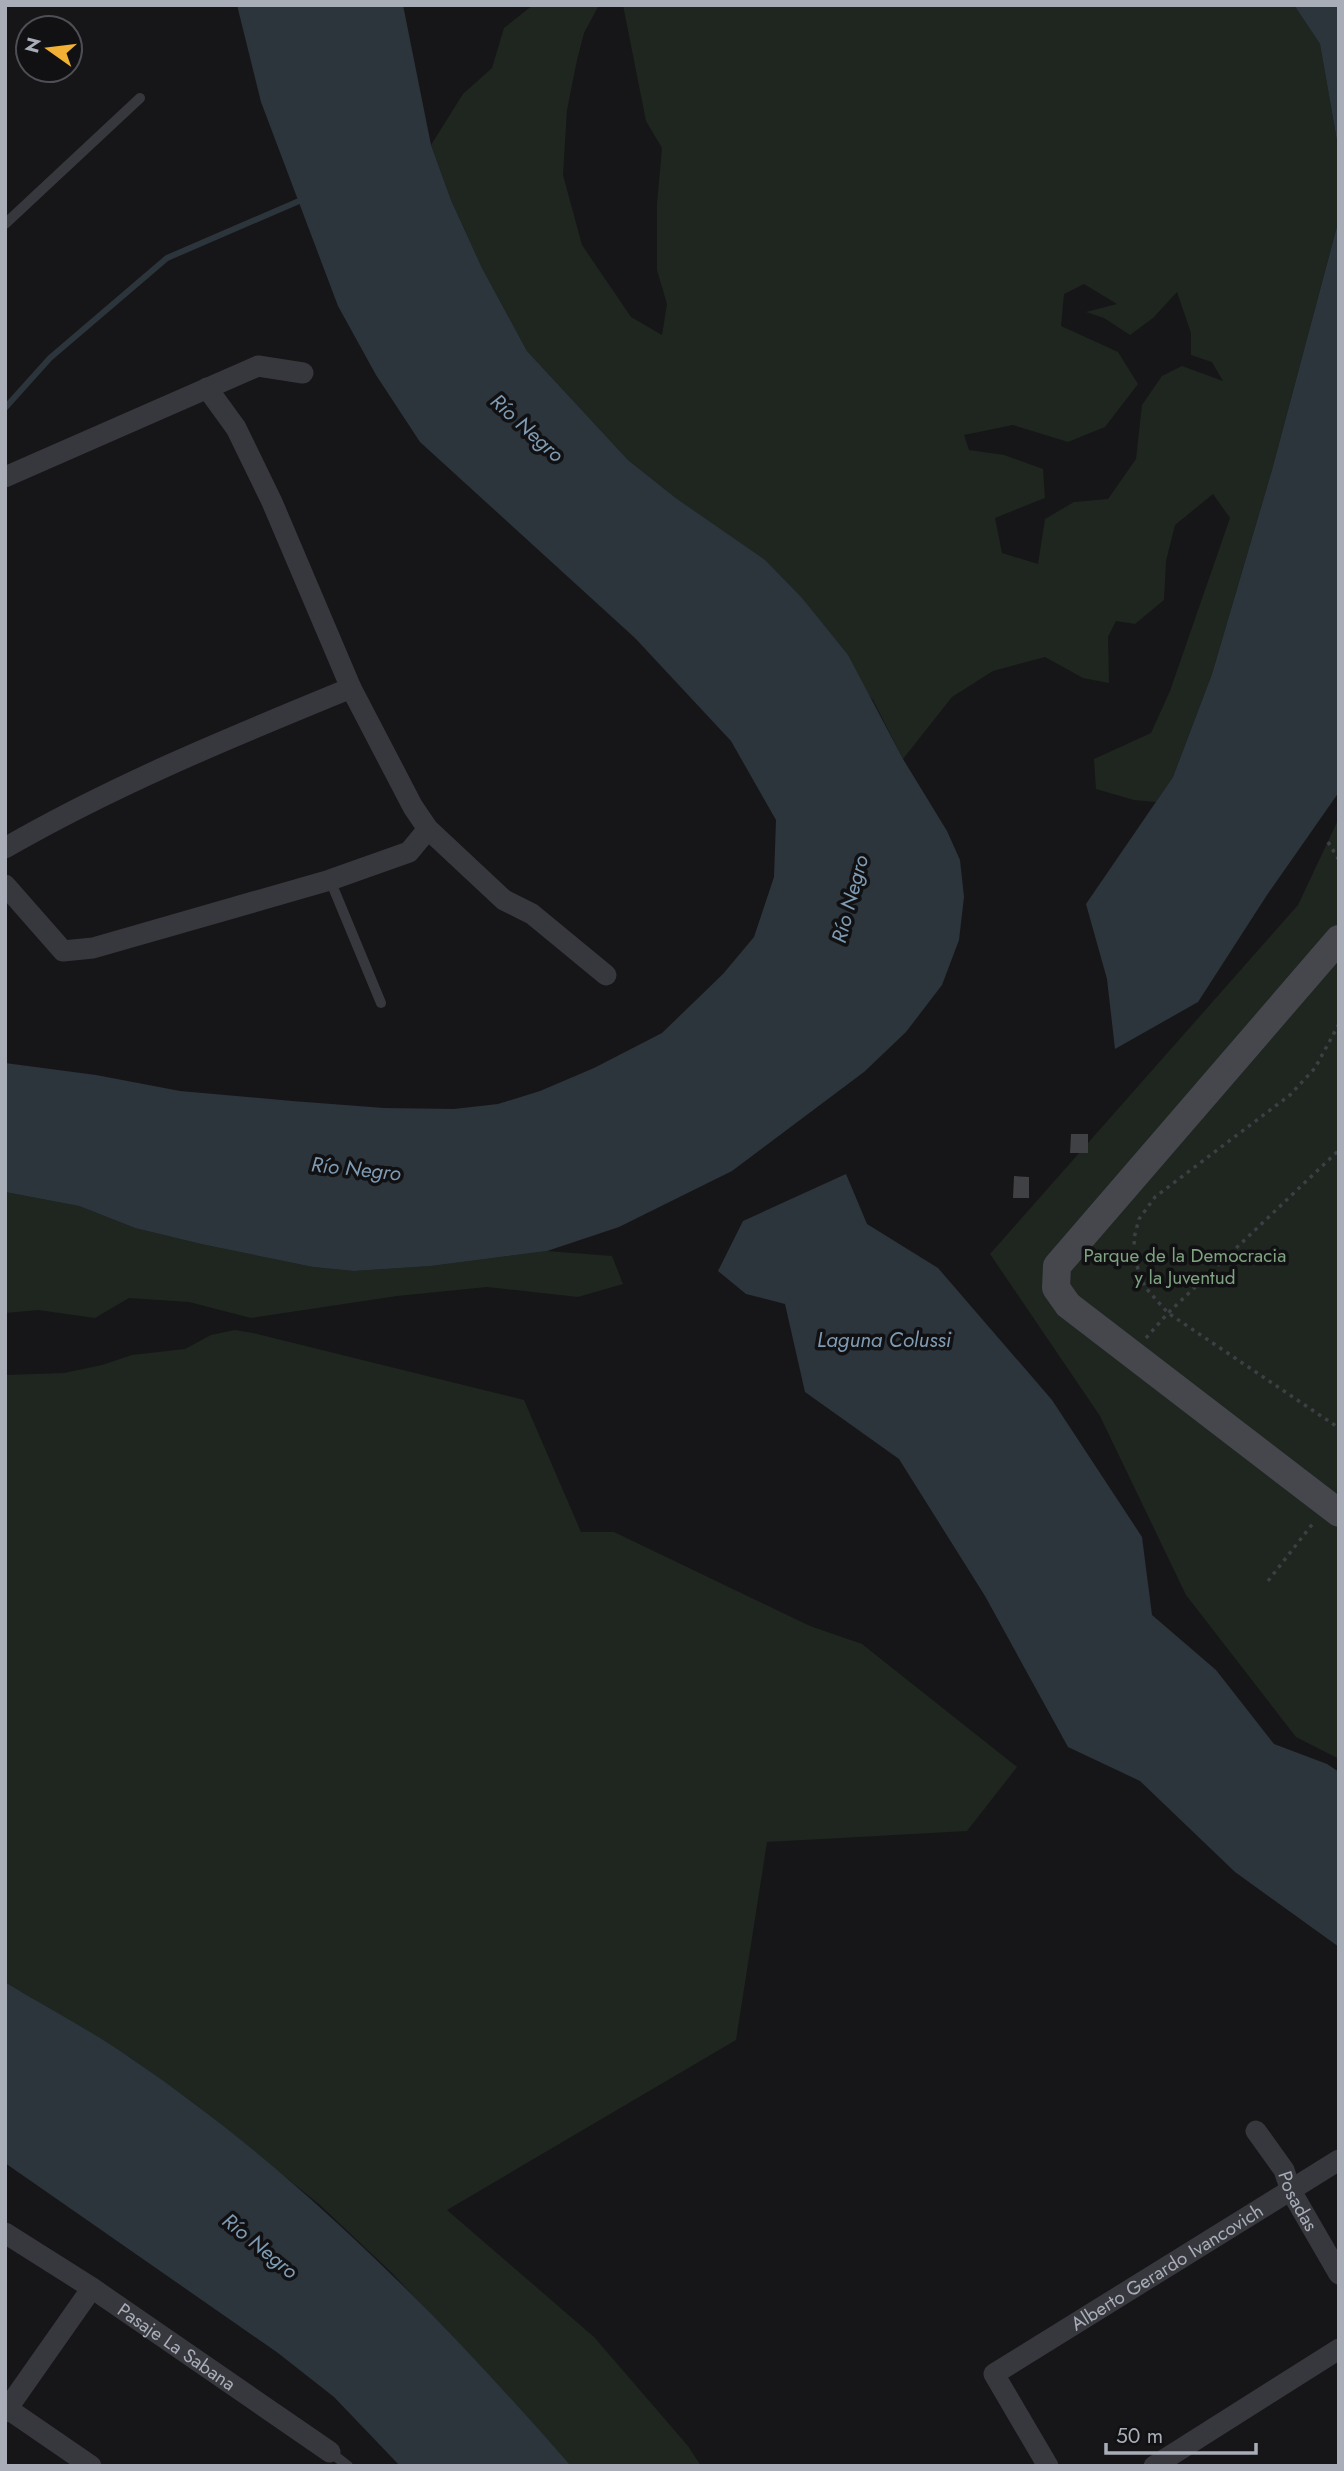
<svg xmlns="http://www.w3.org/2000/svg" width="1344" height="2471" viewBox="0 0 1344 2471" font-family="Jost,sans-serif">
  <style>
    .green { fill: #1e261f; fill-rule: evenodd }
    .water { fill: #2c353c }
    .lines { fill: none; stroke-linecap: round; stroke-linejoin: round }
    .stream { stroke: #2c353c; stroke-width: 6 }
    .building { fill: #404145 }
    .path { stroke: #3d3f44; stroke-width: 3.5; stroke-dasharray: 3.5 5; stroke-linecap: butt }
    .lane { stroke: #37383d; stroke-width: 10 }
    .street { stroke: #37383d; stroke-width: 21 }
    .secondary { stroke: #45474d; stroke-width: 28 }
    .labels { text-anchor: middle; stroke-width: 7; stroke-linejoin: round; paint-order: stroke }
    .park-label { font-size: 19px; fill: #7fa381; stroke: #111113 }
    .street-label { font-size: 19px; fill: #a8adb8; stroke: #111113 }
    .water-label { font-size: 21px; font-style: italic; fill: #7f9bb3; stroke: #111113 }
  </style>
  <rect width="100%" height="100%" fill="#161618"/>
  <g class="green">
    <path d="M533 5H599L584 33 577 60 567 110 563 175 582 245 631 317 662 335 667 304 657 270V204L662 148 646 121 623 5H1294L1320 44 1339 152V219L1272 470 1212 674 1173 777 1156 802 1134 800 1096 789 1094 759 1151 733 1170 691 1230 518 1213 494 1175 525 1166 561 1164 600 1135 624 1116 621 1108 637 1109 683 1083 678 1045 657 993 671 952 697 903 759 873 700 677 499 628 460 527 351 482 268 451 200 431 145 463 94 492 68 504 28ZM1084 284 1117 304 1086 312 1104 318 1130 335 1153 318 1177 292 1191 333V355L1212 362 1223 381 1182 366 1162 376 1142 405 1136 459 1108 499 1074 502 1045 519 1038 564 1002 553 995 518 1045 498 1043 469 1004 455 969 450 964 435 1013 425 1068 442 1105 427 1138 384 1118 352 1061 326 1064 294Z"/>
    <polygon points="1339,818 1339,1759 1296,1737 1186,1595 1100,1416 990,1254 1298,905"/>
    <polygon points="5,1192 79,1206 135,1228 201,1244 313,1267 354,1271 431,1266 547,1251 612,1256 623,1284 578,1297 487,1287 397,1296 251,1318 189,1302 129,1298 95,1318 38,1310 5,1313"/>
    <polygon points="235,1330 253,1333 524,1400 581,1532 614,1532 810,1626 862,1644 1017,1767 967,1831 767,1842 736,2040 447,2210 594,2337 688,2446 701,2466 571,2466 392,2273 320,2205 196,2105 131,2058 5,1982 5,1375 64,1373 102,1365 132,1355 185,1349 211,1335"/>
  </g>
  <g class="water">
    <polygon points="237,5 403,5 431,145 451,200 482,268 527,351 628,460 677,499 765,560 802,598 848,655 903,759 947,831 960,860 964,897 959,940 942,985 906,1032 864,1072 732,1171 619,1227 547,1251 431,1266 354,1271 313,1267 201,1244 135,1228 79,1206 5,1192 5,1063 96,1075 180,1091 292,1101 384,1108 454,1109 498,1104 540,1091 594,1068 662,1033 723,974 754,937 774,877 776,820 731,741 635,638 420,442 376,375 338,306 261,102"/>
    <polygon points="1294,5 1339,5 1339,152 1320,44"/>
    <polygon points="1339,219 1339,792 1267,895 1198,1002 1115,1049 1107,979 1086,904 1173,777 1212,674 1272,470"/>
    <polygon points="846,1174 867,1224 938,1268 1052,1400 1142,1537 1152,1615 1216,1670 1274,1744 1327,1764 1339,1772 1339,1947 1235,1872 1140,1781 1068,1747 985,1596 899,1459 805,1392 785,1304 746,1294 718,1271 743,1221"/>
    <path d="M5 1982C47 2008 92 2031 132 2059 299 2173 439 2315 571 2466H400L334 2397 278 2353 5 2163Z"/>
  </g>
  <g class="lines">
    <polyline class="stream" points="5,408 50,358 167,258 306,198"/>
  </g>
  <g class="building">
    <polygon points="1071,1134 1088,1134 1088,1153 1070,1153"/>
    <polygon points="1014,1176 1029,1177 1029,1198 1013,1198"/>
  </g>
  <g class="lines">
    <g class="path">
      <polyline points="1328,842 1339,860"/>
      <polyline points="1339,1024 1315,1068 1290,1095 1155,1197 1139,1219 1134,1238 1135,1261 1145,1287 1168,1313 1339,1428"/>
      <polyline points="1146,1338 1168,1313 1339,1150"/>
      <polyline points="1268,1581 1314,1522"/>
    </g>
    <g class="lane">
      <polyline points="5,224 140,98"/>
      <polyline points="330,880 381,1003"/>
      <polyline points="330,2452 348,2466"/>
    </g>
    <g class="street">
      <polyline points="207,388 236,428 272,502 351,688 413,807 428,829 504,900 532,914 606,975"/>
      <polyline points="5,477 258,366 303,373"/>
      <path d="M5 848C116 784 234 736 351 688"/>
      <polyline points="5,885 63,951 93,948 330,880 409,852 428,829"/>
      <path id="s1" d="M1256 2131 1284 2170 1291 2191 1339 2274"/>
      <path id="s2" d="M5 2233 92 2288 330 2452"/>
      <polyline points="5,2407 91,2466"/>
      <polyline points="5,2412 92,2288"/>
      <path id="s3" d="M1048 2466 994 2374 1339 2160"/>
      <polyline points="1154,2466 1339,2349"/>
    </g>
    <polyline class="secondary" points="1339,939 1057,1266 1056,1288 1068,1305 1339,1513"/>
  </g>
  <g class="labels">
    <g class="park-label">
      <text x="1185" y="1262">Parque de la Democracia<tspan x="1185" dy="22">y la Juventud</tspan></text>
    </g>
    <g class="street-label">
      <text dy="7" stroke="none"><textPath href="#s1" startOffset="82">Posadas</textPath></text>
      <text dy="7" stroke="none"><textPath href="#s3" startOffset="310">Alberto Gerardo Ivancovich</textPath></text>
      <text dy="7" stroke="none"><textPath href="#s2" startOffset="206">Pasaje La Sabana</textPath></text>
    </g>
    <g class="water-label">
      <text transform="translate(527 428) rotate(42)" y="7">Río Negro</text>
      <text transform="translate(850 899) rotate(-75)" y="7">Río Negro</text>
      <text transform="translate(356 1169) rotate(6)" y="7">Río Negro</text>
      <text x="884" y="1347">Laguna Colussi</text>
      <text transform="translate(260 2246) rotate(39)" y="7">Río Negro</text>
    </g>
  </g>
  <rect width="1344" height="2471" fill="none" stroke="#a8adb8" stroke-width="14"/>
  <g transform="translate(49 49) rotate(284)"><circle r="33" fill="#111113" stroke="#4d4f55" stroke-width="2"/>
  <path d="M0-5L12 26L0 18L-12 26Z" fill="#f2b134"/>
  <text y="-10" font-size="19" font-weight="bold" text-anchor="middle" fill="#a8adb8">N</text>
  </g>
  <path d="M1106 2443v10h150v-10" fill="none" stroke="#a8adb8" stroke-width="3.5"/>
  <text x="1116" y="2443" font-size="21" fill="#a8adb8" stroke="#111113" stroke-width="5" paint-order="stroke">50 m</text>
</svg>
